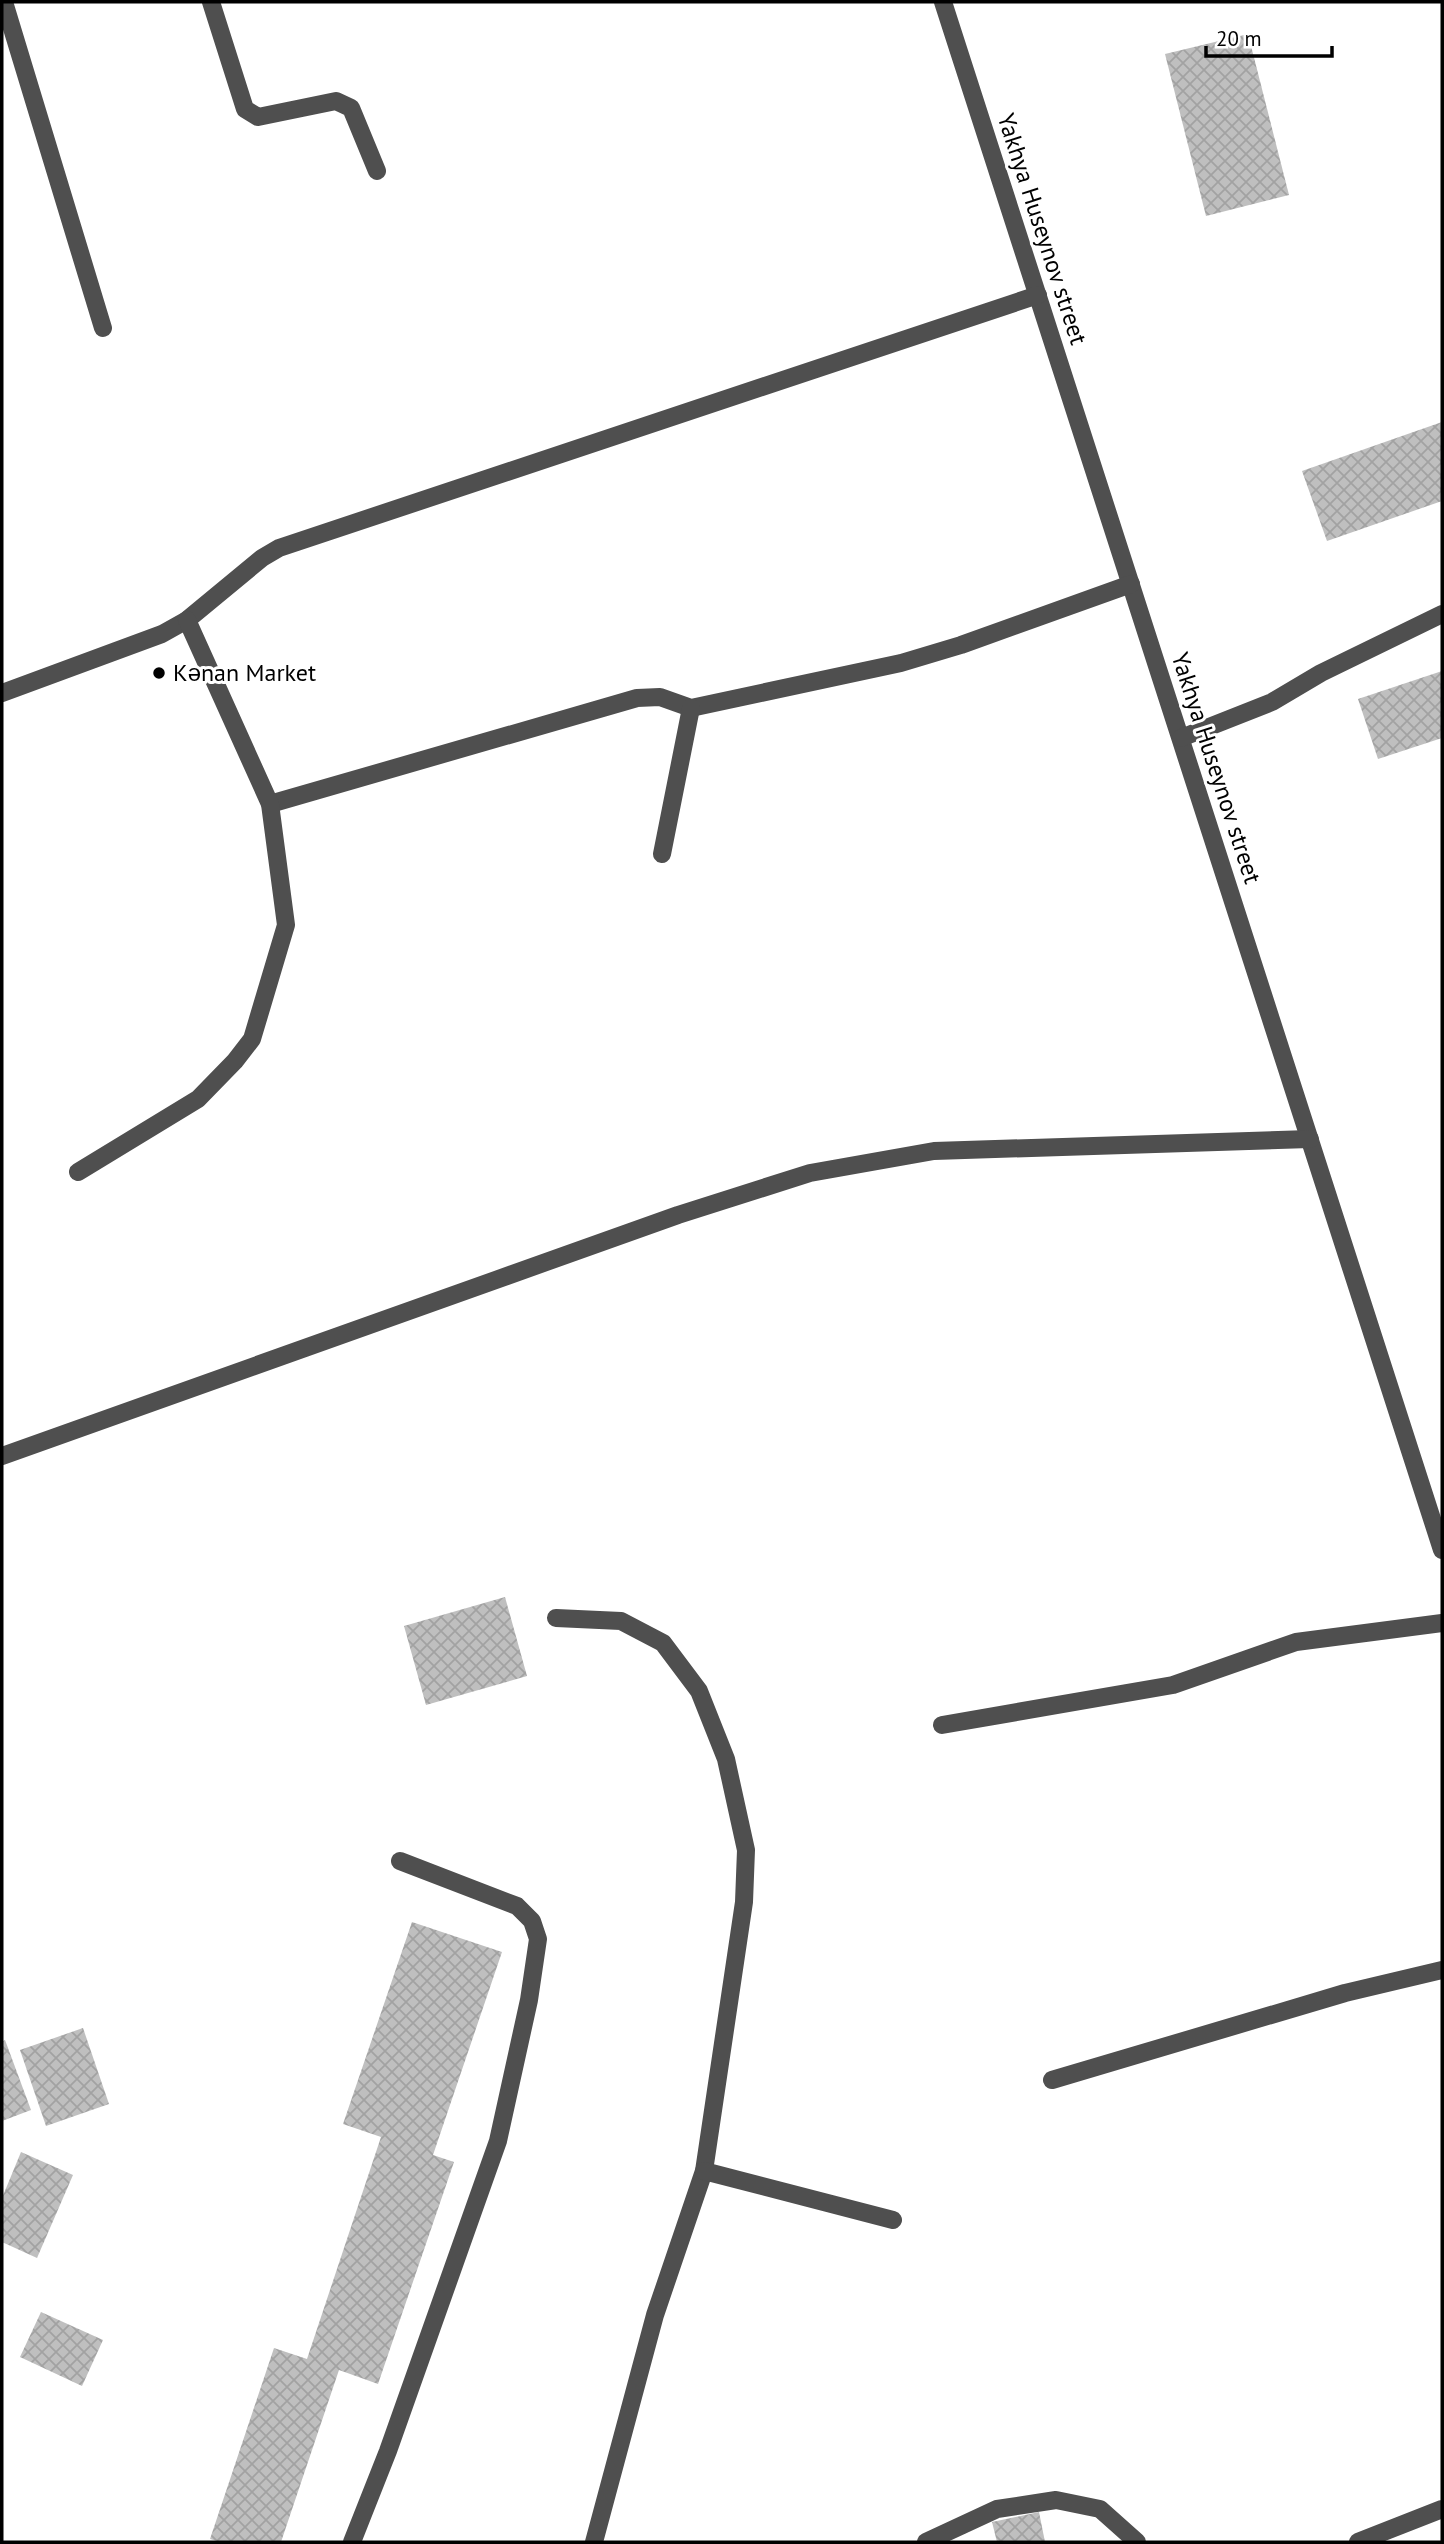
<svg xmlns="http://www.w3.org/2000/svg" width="1444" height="2544" viewBox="0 0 1444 2544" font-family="'PT Sans',sans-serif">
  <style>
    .building { fill: url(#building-cross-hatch) }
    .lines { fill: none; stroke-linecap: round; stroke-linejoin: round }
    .minor { stroke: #4f4f4f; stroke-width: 18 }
    .poi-dot { fill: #000; stroke: #fff; stroke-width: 2.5 }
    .labels { text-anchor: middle; stroke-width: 6; stroke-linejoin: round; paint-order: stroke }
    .street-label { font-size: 24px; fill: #000; stroke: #fff }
    .poi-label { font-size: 24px; fill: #000; stroke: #fff; text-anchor: start }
  </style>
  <defs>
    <pattern id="building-cross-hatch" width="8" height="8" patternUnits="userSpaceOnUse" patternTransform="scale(1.75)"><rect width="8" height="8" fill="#bfbfbf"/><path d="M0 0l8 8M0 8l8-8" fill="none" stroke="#a2a2a2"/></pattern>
  </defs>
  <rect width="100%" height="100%" fill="#fff"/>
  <g class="building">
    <polygon points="1248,34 1289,195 1206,216 1165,54"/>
    <polygon points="1442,422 1442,501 1327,541 1302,471"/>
    <polygon points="1442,671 1442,738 1378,759 1358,699"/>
    <polygon points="505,1597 527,1676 426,1705 404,1626"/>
    <polygon points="412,1922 502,1952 433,2155 454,2162 378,2384 339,2370 281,2542 221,2542 210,2539 274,2348 307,2359 381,2137 343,2124"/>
    <polygon points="83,2028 109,2104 46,2126 20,2050"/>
    <polygon points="5,2040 31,2110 2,2121 2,2042"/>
    <polygon points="21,2152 73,2175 37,2258 2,2242 2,2198"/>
    <polygon points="41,2312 103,2340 82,2386 20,2357"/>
    <polygon points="1039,2512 1045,2542 997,2542 992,2522"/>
  </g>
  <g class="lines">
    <g class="minor">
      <polyline points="4,2 103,328"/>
      <polyline points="211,2 245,109 258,117 336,101 351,108 377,171"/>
      <polyline points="943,2 1442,1550"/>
      <polyline points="2,693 162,634 187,620 262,558 279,548 1038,295"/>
      <polyline points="1181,738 1272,702 1321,673 1442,614"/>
      <polyline points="270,804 637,698 660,697 691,708 901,663 961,645 1131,584"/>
      <polyline points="662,854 691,708"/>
      <polyline points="78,1172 198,1099 235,1061 252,1039 286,925 270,804 187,620"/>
      <polyline points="2,1456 678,1215 810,1173 934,1151 1310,1139"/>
      <polyline points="556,1618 621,1621 663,1643 699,1691 726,1759 746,1850 744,1902 704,2171 655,2315 594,2542"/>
      <polyline points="942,1725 1173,1685 1296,1642 1442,1623"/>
      <polyline points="1052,2080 1345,1993 1442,1970"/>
      <polyline points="704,2171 893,2220"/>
      <polyline points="352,2542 388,2451 498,2141 529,2000 538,1939 532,1921 517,1906 400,1861"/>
      <polyline points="926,2542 997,2509 1056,2500 1100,2509 1137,2542"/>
      <polyline points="1358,2542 1442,2509"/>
    </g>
  </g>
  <circle class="poi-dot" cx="159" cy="673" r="7"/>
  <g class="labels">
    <g class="street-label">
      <text transform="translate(1042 229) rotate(72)" y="8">Yakhya Huseynov street</text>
      <text transform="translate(1216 768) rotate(72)" y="8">Yakhya Huseynov street</text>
    </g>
    <g class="poi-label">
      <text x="173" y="681">Kənan Market</text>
    </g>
  </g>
  <rect width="1444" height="2544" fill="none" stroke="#000000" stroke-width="7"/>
  <path d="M1206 46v10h126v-10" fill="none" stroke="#000000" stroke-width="3.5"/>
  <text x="1216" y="46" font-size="21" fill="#000000" stroke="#ffffff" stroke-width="5" paint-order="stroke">20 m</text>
</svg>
